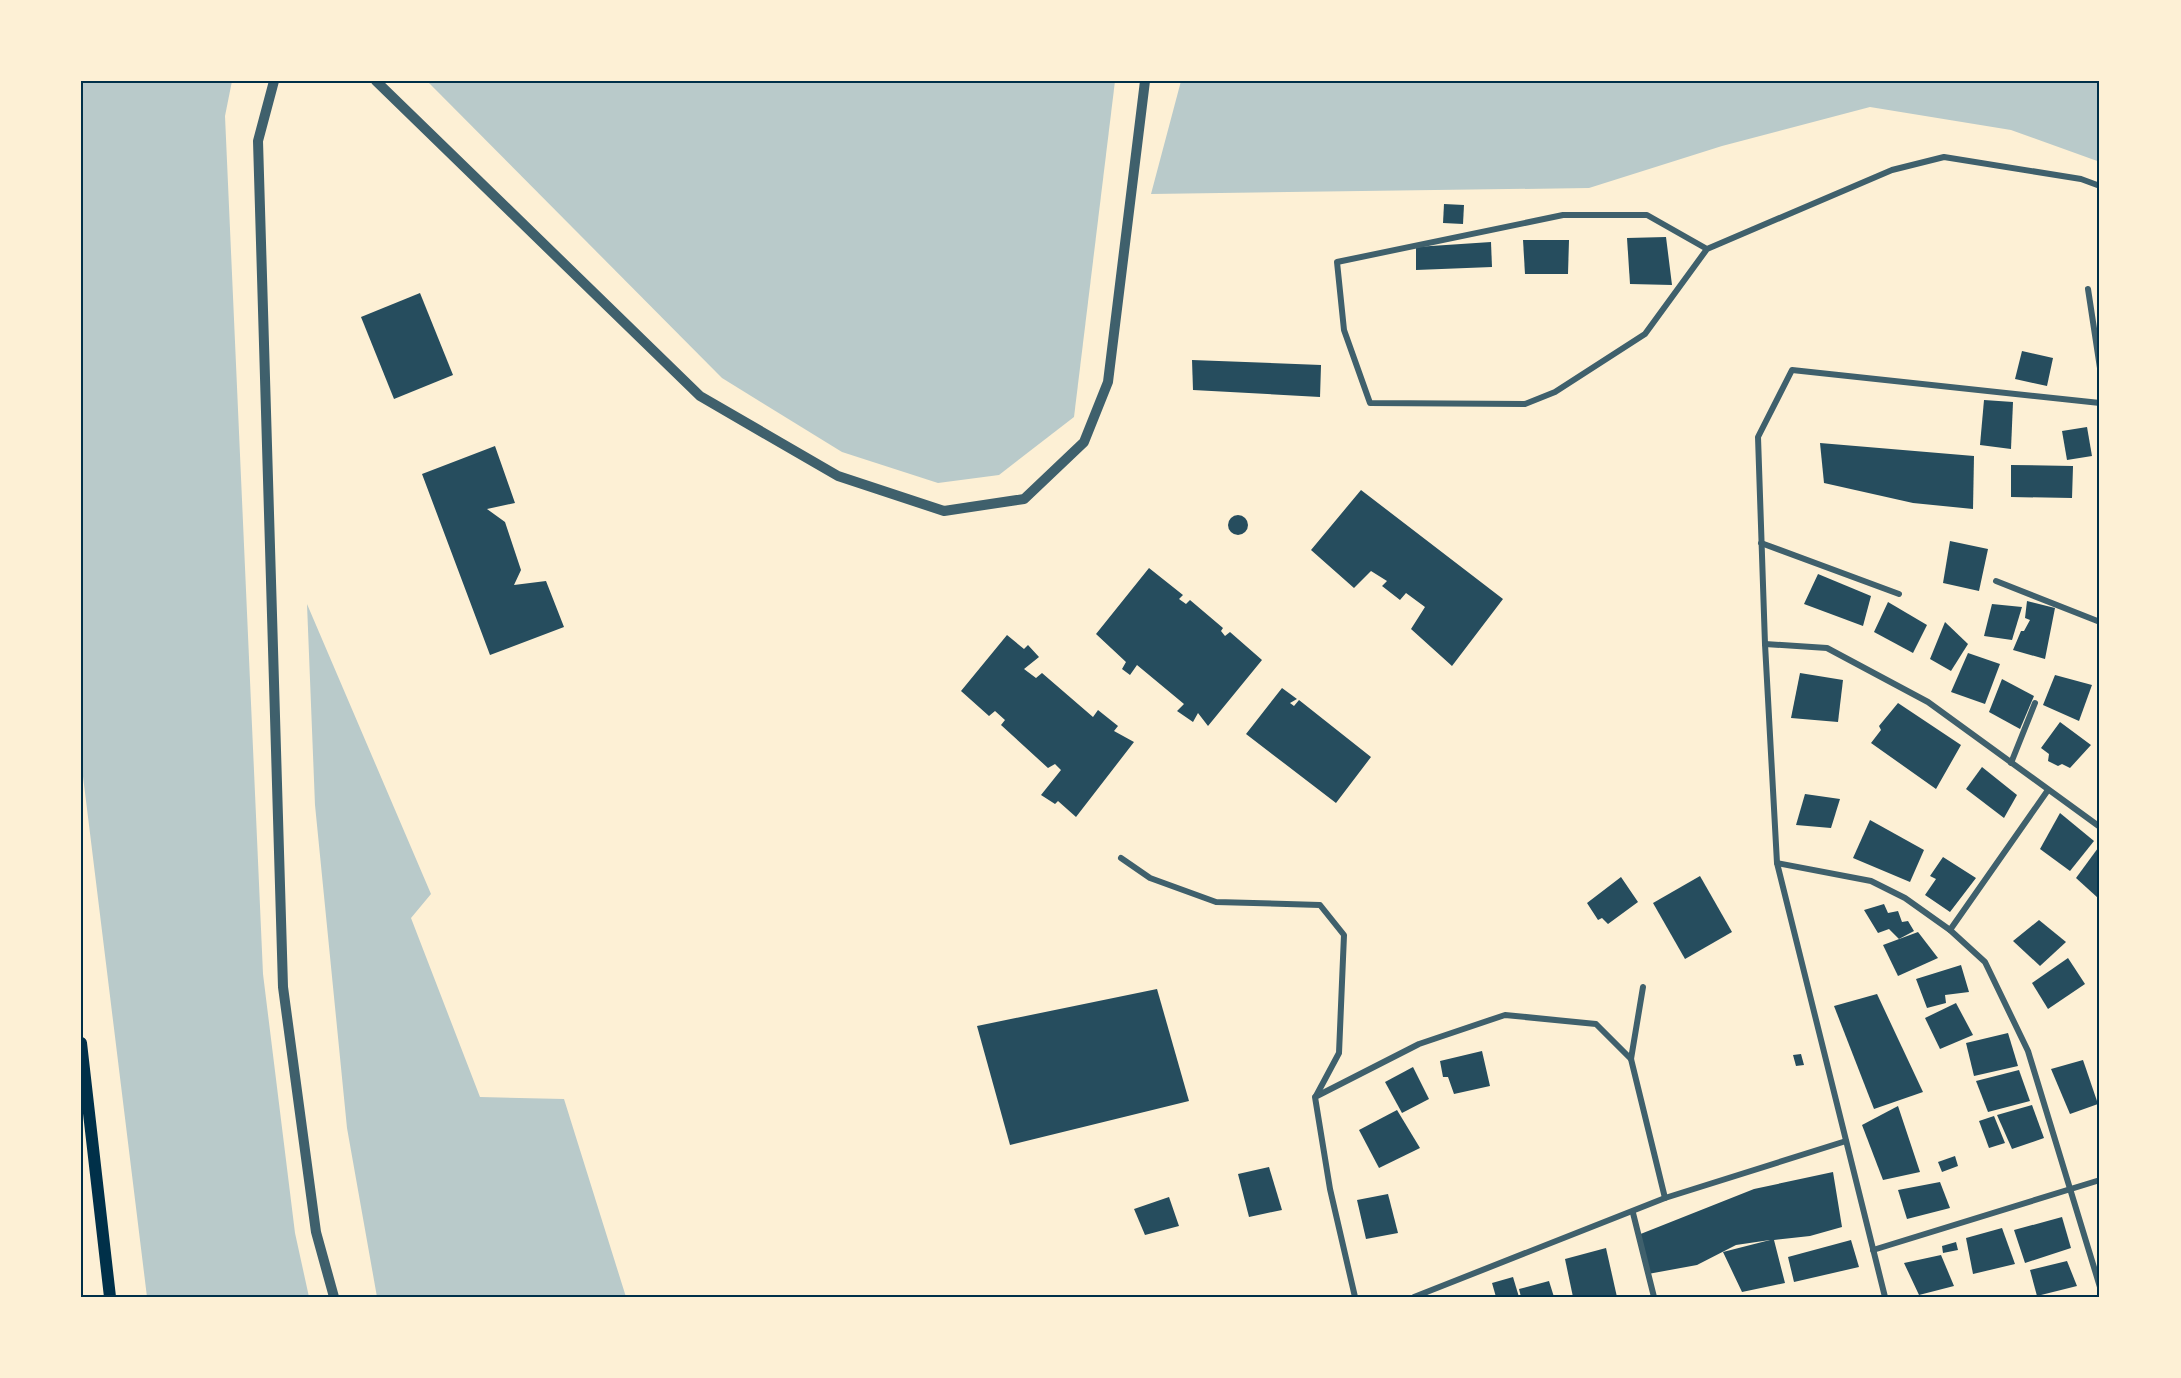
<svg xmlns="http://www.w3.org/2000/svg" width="2181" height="1378" viewBox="0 0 2181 1378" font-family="Montserrat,sans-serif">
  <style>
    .green { fill: #b9caca }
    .building { fill: #264d5e }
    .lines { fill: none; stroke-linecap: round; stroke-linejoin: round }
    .minor { stroke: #3f606c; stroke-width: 6 }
    .tertiary { stroke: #3f606c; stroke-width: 10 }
    .secondary { stroke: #003049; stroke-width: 12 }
    .neatline { fill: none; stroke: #003049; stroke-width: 2 }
  </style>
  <rect width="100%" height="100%" fill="#fdf0d5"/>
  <g class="green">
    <polygon points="81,81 232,81 225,116 263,974 295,1233 309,1297 147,1297 81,760"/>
    <polygon points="427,81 1115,81 1074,417 999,475 938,483 842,452 722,378"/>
    <polygon points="1181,81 2100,81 2100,162 2011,130 1870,107 1722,146 1589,188 1151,194"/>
    <polygon points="307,604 431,894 411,918 480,1097 564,1099 626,1297 377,1297 347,1128 315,805"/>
  </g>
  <g class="building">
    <polygon points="1444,204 1464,205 1463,224 1443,223"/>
    <polygon points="1666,237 1672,285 1630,284 1627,238"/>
    <polygon points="1523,240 1569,240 1568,274 1525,274"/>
    <polygon points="1491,242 1492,267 1416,270 1416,247"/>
    <polygon points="420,293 453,375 394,399 361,317"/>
    <polygon points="2022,351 2053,358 2047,386 2015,379"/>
    <polygon points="1192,360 1321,365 1320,397 1193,390"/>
    <polygon points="1984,400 2013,402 2011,449 1980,445"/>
    <polygon points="2087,427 2092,456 2067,460 2062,431"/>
    <polygon points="1820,443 1974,456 1973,509 1913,503 1824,483"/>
    <polygon points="495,446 515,503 487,509 505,522 521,570 514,585 546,581 564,627 490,655 422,474"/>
    <polygon points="2011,465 2073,466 2072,498 2011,497"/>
    <polygon points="1361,490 1503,599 1452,666 1411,629 1425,607 1406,593 1400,600 1382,586 1387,581 1371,571 1354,588 1311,550"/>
    <circle cx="1238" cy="525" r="10"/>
    <polygon points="1950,541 1988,549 1979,591 1943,583"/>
    <polygon points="1149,568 1183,595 1179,599 1186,604 1190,600 1223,628 1221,631 1225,636 1230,632 1262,660 1208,726 1198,713 1193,722 1177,711 1184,704 1137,665 1130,675 1122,669 1126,662 1096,634"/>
    <polygon points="1818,574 1871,596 1863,626 1804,604"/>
    <polygon points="2027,601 2055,608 2045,659 2013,650 2021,631 2024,631 2030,620 2025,618"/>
    <polygon points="1888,602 1927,625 1913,653 1874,632"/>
    <polygon points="1992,604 2022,607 2012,640 1984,636"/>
    <polygon points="1945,622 1968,644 1951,671 1930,659"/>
    <polygon points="1007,635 1024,649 1028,645 1039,657 1024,669 1036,678 1042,673 1093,717 1098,710 1118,726 1114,731 1134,742 1076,817 1058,801 1055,804 1041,795 1061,770 1055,764 1048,768 1001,725 1005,720 995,711 989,716 961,691"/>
    <polygon points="1968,653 2000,664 1985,704 1951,692"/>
    <polygon points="1800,673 1843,680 1838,722 1791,718"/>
    <polygon points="2055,675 2092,685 2079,721 2043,705"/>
    <polygon points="2002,679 2034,696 2020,729 1989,712"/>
    <polygon points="1282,688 1297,699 1290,703 1294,706 1299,700 1371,757 1336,803 1246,734"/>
    <polygon points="1898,703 1961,745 1936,789 1871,743 1881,730 1879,726"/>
    <polygon points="2060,722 2091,745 2070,768 2062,764 2058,766 2048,761 2049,754 2041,748"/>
    <polygon points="1982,767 2017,795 2004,818 1966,789"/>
    <polygon points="1805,794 1840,799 1831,828 1796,825"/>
    <polygon points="2060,813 2094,841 2070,871 2040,849"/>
    <polygon points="1870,820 1924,850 1910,882 1853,858"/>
    <polygon points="2098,848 2100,896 2098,898 2076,878"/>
    <polygon points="1943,857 1976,878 1950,912 1925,895 1936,879 1930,876"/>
    <polygon points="1700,876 1732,932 1685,959 1653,903"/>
    <polygon points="1621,877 1638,902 1608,924 1602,918 1598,920 1587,903"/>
    <polygon points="1884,904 1888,913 1898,911 1902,922 1908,921 1914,931 1899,939 1889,929 1878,933 1864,910"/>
    <polygon points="2039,920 2066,942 2040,966 2013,941"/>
    <polygon points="1918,932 1938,958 1898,976 1883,945"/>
    <polygon points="2068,958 2085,984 2048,1009 2032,983"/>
    <polygon points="1961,965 1969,992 1945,995 1946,1003 1927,1008 1916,979"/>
    <polygon points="1157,989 1189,1101 1010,1145 977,1026"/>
    <polygon points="1877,994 1923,1092 1874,1109 1834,1006"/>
    <polygon points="1956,1003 1973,1035 1940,1049 1925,1018"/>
    <polygon points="2008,1033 2018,1066 1974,1076 1966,1043"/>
    <polygon points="1482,1051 1490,1086 1454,1094 1448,1077 1443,1077 1440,1061"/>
    <polygon points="1801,1054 1804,1065 1796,1066 1793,1055"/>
    <polygon points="2083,1060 2098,1104 2070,1114 2051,1069"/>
    <polygon points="1413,1067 1429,1099 1402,1113 1385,1082"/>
    <polygon points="2019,1070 2030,1101 1988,1112 1976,1081"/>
    <polygon points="2032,1105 2044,1138 2012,1149 1997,1115"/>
    <polygon points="1898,1106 1920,1172 1883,1180 1862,1125"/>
    <polygon points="1397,1110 1420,1148 1379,1168 1359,1130"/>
    <polygon points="1994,1116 2005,1143 1989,1148 1979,1121"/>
    <polygon points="1955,1156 1958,1166 1942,1172 1938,1162"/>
    <polygon points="1269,1167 1282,1210 1249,1217 1238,1174"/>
    <polygon points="1833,1172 1842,1227 1810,1236 1774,1240 1785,1283 1742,1292 1723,1252 1770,1240 1736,1245 1697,1265 1648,1274 1638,1235 1754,1189"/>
    <polygon points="1940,1182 1950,1208 1907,1219 1898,1190"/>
    <polygon points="1388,1194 1398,1233 1366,1239 1357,1200"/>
    <polygon points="1169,1197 1179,1226 1145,1235 1134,1209"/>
    <polygon points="2062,1217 2071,1248 2025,1263 2014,1230"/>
    <polygon points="2002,1228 2015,1264 1973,1274 1966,1238"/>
    <polygon points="1851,1240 1859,1267 1794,1282 1788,1257"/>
    <polygon points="1956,1242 1958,1250 1943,1253 1942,1246"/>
    <polygon points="1606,1248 1617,1297 1573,1297 1565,1259"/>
    <polygon points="1941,1255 1954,1286 1919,1295 1904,1263"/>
    <polygon points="2067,1261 2077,1286 2037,1296 2030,1270"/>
    <polygon points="1513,1277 1519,1297 1496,1297 1492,1283"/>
    <polygon points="1549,1281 1554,1297 1521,1297 1519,1289"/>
  </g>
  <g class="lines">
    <g class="minor">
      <polyline points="1707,249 1647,215 1563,215 1337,262 1344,330 1370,403 1525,404 1555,392 1645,334 1707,249 1892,170 1944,157 2081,179 2100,186"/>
      <polyline points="2088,289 2100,368"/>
      <polyline points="1761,543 1899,594"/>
      <polyline points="1996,581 2100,622"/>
      <polyline points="1765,644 1827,648 1928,702 2100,827"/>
      <polyline points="2011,763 2035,703"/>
      <polyline points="1121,858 1150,878 1216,902 1320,905 1344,935 1339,1053 1316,1096"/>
      <polyline points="1777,863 1871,881 1905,898 1950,930 1985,962 2028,1051 2100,1287"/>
      <polyline points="1950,930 2048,790"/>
      <polyline points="1643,987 1631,1059 1665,1198"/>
      <polyline points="1633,1213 1654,1297"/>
      <polyline points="1873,1250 2100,1180"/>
      <polyline points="1355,1297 1330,1189 1315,1097 1419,1044 1505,1015 1596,1024 1631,1059"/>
      <polyline points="1414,1297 1665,1198 1846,1141"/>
      <polyline points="1885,1297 1777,863 1765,644 1758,437 1792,370 2100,403"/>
    </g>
    <g class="tertiary">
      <polyline points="274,81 258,141 283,987 316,1232 334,1297"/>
      <polyline points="376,81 700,396 838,476 944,511 1024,499 1084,442 1108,382 1145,81"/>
    </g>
    <polyline class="secondary" points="81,1043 110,1297"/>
  </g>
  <rect width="2181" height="1378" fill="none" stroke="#fdf0d5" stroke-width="165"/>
  <rect x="82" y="82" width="2016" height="1214" class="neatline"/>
</svg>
